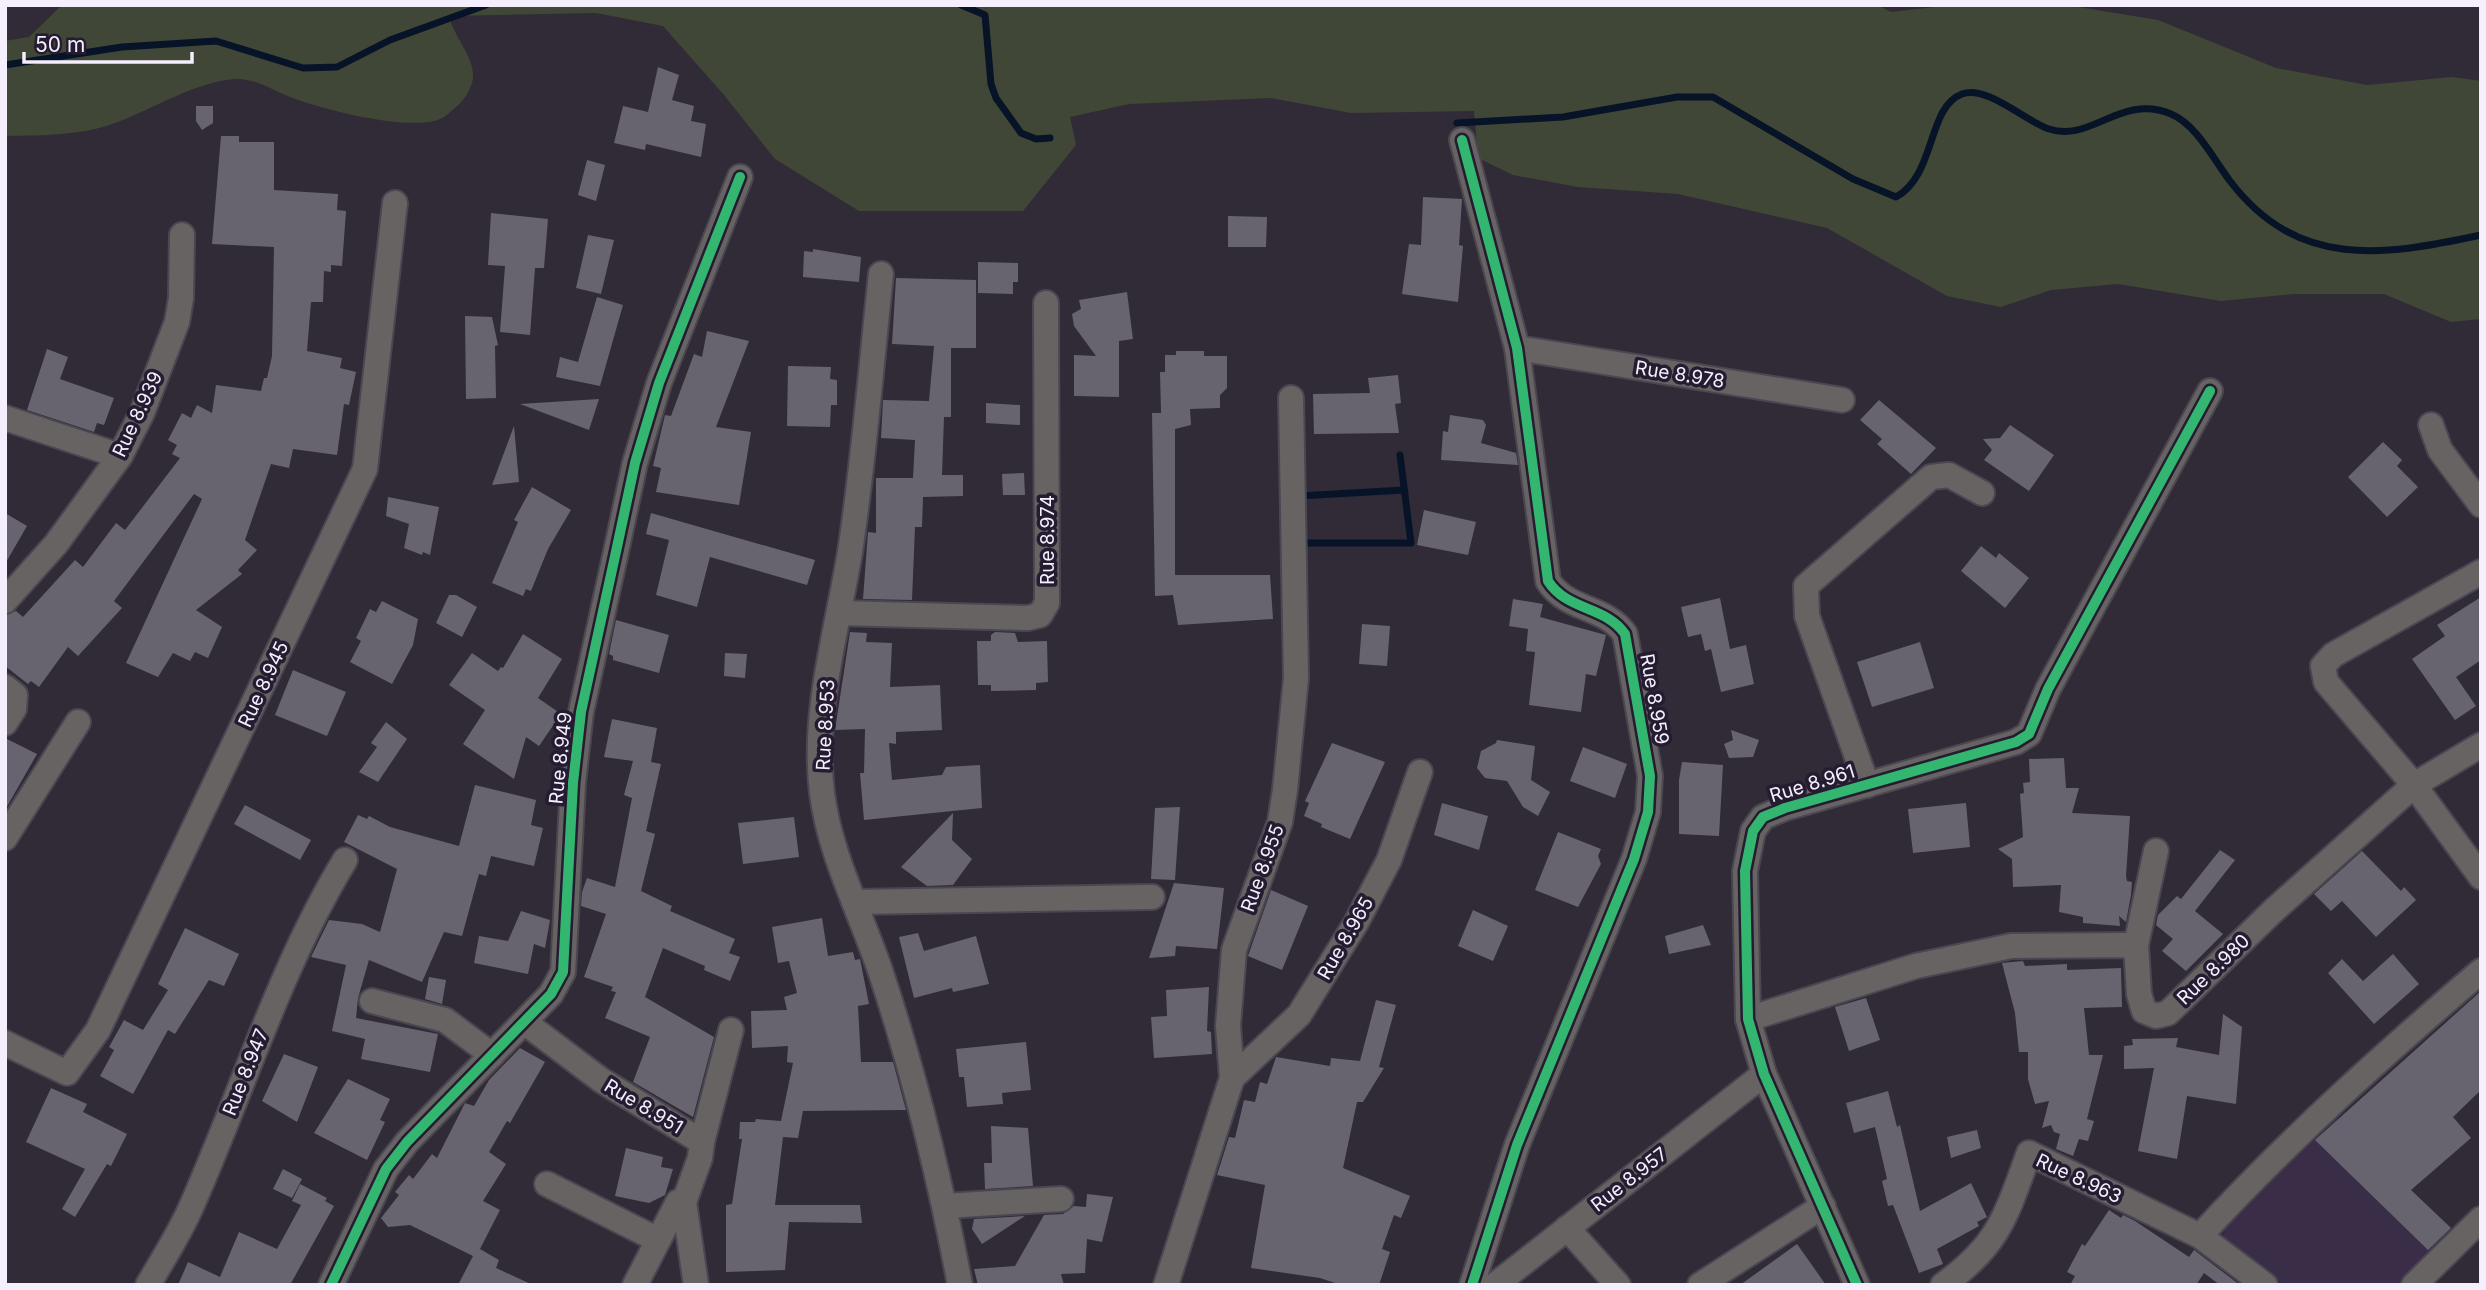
<svg xmlns="http://www.w3.org/2000/svg" width="2486" height="1290" viewBox="0 0 2486 1290" font-family="Inter,sans-serif">
  <style>
    .built { fill: #392d48 }
    .green { fill: #414737 }
    .lines { fill: none; stroke-linecap: round; stroke-linejoin: round }
    .stream { stroke: #071428; stroke-width: 7 }
    .building { fill: #68646f }
    .street-casing { stroke: #4b4752; stroke-width: 28 }
    .street { stroke: #686363; stroke-width: 24 }
    .cycleway-casing { stroke: #251c32; stroke-width: 15 }
    .cycleway { stroke: #33b770; stroke-width: 10 }
    .labels { text-anchor: middle; stroke-width: 7; stroke-linejoin: round; paint-order: stroke }
    .street-label { font-size: 19px; fill: #f4eefd; stroke: #251c32 }
  </style>
  <rect width="100%" height="100%" fill="#302b37"/>
  <polygon class="built" points="2331,1112 2455,1233 2400,1285 2285,1285 2224,1240 2224,1229 2249,1198"/>
  <path class="green" d="M62 5H1877L1891 12 1953 5H2066L2158 20 2276 68 2367 85 2452 77 2481 81V319L2451 322 2384 294H2294L2221 301 2118 284 2051 290 2001 307 1947 296 1827 228 1678 194 1578 187 1513 175 1478 158 1474 111 1351 113 1271 98 1129 104 1070 117 1076 145 1023 211H859L775 159 724 95 663 26 596 13 449 16C454 37 472 54 473 74 474 85 465 100 457 106 452 110 446 117 440 119 409 132 321 109 290 97 271 90 256 78 235 79 197 81 151 110 115 123 80 136 43 135 5 136V41L29 37Z"/>
  <g class="lines">
    <g class="stream">
      <polyline points="961,5 985,15 991,84 996,98 1021,133 1036,139 1050,138"/>
      <polyline points="5,65 122,47 216,41 303,68 337,67 390,40 486,5"/>
      <path d="M1457 123 1563 117 1677 97H1713L1853 179 1896 197C1936 175 1927 107 1962 94 1987 85 2025 121 2049 129 2091 143 2121 93 2171 114 2196 124 2214 160 2230 181 2298 270 2383 256 2481 235"/>
      <polyline points="1299,496 1404,490"/>
      <polyline points="1299,543 1411,543 1400,455"/>
    </g>
  </g>
  <g class="building">
    <polygon points="658,67 679,75 672,100 694,106 691,121 706,124 701,157 646,144 645,150 614,143 623,106 648,112"/>
    <polygon points="196,106 213,106 213,123 202,130 196,121"/>
    <polygon points="221,136 239,136 239,142 274,142 274,190 338,194 337,210 346,211 342,266 331,265 331,272 324,271 323,302 311,302 307,351 342,358 340,368 356,372 349,405 344,404 337,455 293,449 289,468 271,464 245,540 257,550 238,570 242,574 196,610 222,627 208,658 195,652 190,661 173,653 158,677 126,663 202,499 194,494 114,601 122,608 78,656 68,647 39,687 31,681 28,684 5,666 5,615 16,611 23,617 75,560 83,567 116,523 125,530 180,458 172,454 177,445 168,440 182,413 191,418 197,405 212,413 216,385 261,391 264,378 267,378 272,356 274,247 212,244"/>
    <polygon points="587,160 605,165 596,201 578,195"/>
    <polygon points="1423,197 1462,199 1459,245 1463,246 1458,302 1402,294 1409,244 1421,245"/>
    <polygon points="491,213 548,219 544,268 535,268 530,335 500,332 505,266 488,265"/>
    <polygon points="1228,216 1267,217 1266,247 1228,247"/>
    <polygon points="588,235 614,240 601,294 576,288"/>
    <polygon points="813,249 861,257 859,282 803,277 804,251 813,252"/>
    <polygon points="978,262 1018,263 1018,282 1013,282 1013,294 978,293"/>
    <polygon points="896,278 976,280 976,348 951,348 951,417 944,417 942,475 963,475 963,496 923,497 922,527 915,527 912,600 863,599 868,532 876,533 876,478 913,478 915,440 881,438 883,400 929,401 934,346 892,344"/>
    <polygon points="1127,292 1133,339 1119,341 1119,397 1074,396 1074,355 1096,356 1074,326 1072,314 1081,309 1079,300"/>
    <polygon points="597,297 623,305 600,386 556,377 560,357 578,362"/>
    <polygon points="465,316 492,317 498,345 495,346 496,398 466,399"/>
    <polygon points="707,331 749,341 716,427 751,432 739,505 656,492 661,468 653,466 665,415 671,416 694,354 702,357"/>
    <polygon points="47,349 68,357 60,379 114,398 104,425 97,423 94,432 27,410"/>
    <polygon points="1176,351 1204,351 1204,356 1227,356 1227,388 1220,395 1220,408 1190,409 1191,425 1175,429 1175,575 1270,575 1273,619 1178,625 1173,595 1155,596 1152,413 1161,413 1160,372 1165,372 1165,355 1176,355"/>
    <polygon points="788,366 831,367 830,379 837,380 837,405 831,405 830,427 787,426"/>
    <polygon points="1398,375 1401,403 1395,404 1399,433 1314,434 1313,394 1370,393 1368,378"/>
    <polygon points="599,399 589,430 520,404"/>
    <polygon points="1879,400 1936,448 1911,474 1877,444 1882,439 1860,420"/>
    <polygon points="986,403 1020,405 1020,425 986,423"/>
    <polygon points="1450,415 1483,420 1486,425 1481,443 1516,453 1518,465 1441,460 1443,431 1448,432"/>
    <polygon points="2010,425 2054,455 2029,491 1984,460 1992,450 1983,439 2000,438"/>
    <polygon points="514,426 519,482 492,485"/>
    <polygon points="2383,442 2402,460 2397,466 2418,487 2387,517 2348,477"/>
    <polygon points="1024,473 1025,495 1003,495 1002,474"/>
    <polygon points="532,487 571,510 548,549 531,591 526,589 523,596 492,583 518,522 514,520"/>
    <polygon points="388,497 439,507 430,555 423,552 422,555 404,548 409,524 386,516"/>
    <polygon points="1424,510 1476,522 1468,555 1417,545"/>
    <polygon points="5,513 27,526 5,564"/>
    <polygon points="651,513 815,560 807,585 710,557 697,607 656,595 669,540 646,534"/>
    <polygon points="1981,546 1996,558 1999,553 2029,578 2005,608 1961,571"/>
    <polygon points="449,595 456,595 477,607 462,637 436,623"/>
    <polygon points="2481,597 2481,660 2456,677 2476,706 2455,720 2412,659 2445,636 2437,625"/>
    <polygon points="1720,598 1730,649 1746,645 1754,684 1721,692 1711,649 1705,651 1701,634 1688,637 1681,607"/>
    <polygon points="1513,599 1543,604 1540,617 1606,635 1596,676 1586,674 1581,712 1529,705 1535,652 1526,651 1528,629 1509,626"/>
    <polygon points="382,601 418,619 413,645 392,684 350,662 361,641 356,638 370,609 376,612"/>
    <polygon points="616,620 669,635 659,673 613,660 613,656 609,654"/>
    <polygon points="1362,624 1390,626 1387,666 1359,664"/>
    <polygon points="850,632 867,633 866,642 892,643 890,687 940,685 942,730 896,732 896,744 889,743 892,780 942,775 946,767 980,765 982,808 864,820 860,773 864,773 865,729 835,730"/>
    <polygon points="995,632 1015,633 1018,642 1047,641 1048,682 1036,683 1036,690 991,691 991,685 978,685 977,641 991,641 991,635"/>
    <polygon points="523,634 562,659 538,698 561,714 539,746 526,737 514,779 463,744 485,710 449,685 472,653 498,671 501,667 503,668"/>
    <polygon points="1920,642 1934,688 1872,707 1857,662"/>
    <polygon points="725,653 747,654 745,678 724,676"/>
    <polygon points="293,670 346,692 327,736 275,715"/>
    <polygon points="612,719 657,728 651,762 661,764 646,831 655,834 641,891 672,906 670,911 735,939 729,953 740,957 730,981 704,970 705,966 663,948 645,997 714,1037 693,1117 633,1082 650,1037 605,1018 616,992 611,991 613,987 584,977 606,914 581,906 582,892 587,878 615,887 632,798 624,795 633,761 604,757"/>
    <polygon points="386,722 407,739 378,782 359,772 377,747 371,743"/>
    <polygon points="1731,730 1759,740 1753,757 1729,758 1724,744 1733,740"/>
    <polygon points="5,738 37,754 5,810"/>
    <polygon points="1497,740 1535,746 1531,780 1550,792 1538,816 1523,807 1507,781 1485,778 1477,768 1481,751 1496,743"/>
    <polygon points="1332,743 1385,762 1350,839 1321,827 1322,824 1304,816 1309,803 1305,801"/>
    <polygon points="1583,747 1627,764 1615,798 1570,781"/>
    <polygon points="2064,758 2066,788 2079,788 2072,813 2130,816 2126,876 2127,881 2132,882 2131,895 2126,922 2119,916 2120,926 2083,923 2083,917 2059,912 2061,885 2013,887 2012,859 1998,849 2023,837 2020,794 2024,793 2023,783 2030,782 2029,759"/>
    <polygon points="1682,762 1723,765 1719,836 1679,834 1679,780"/>
    <polygon points="475,785 536,800 531,825 543,828 534,866 491,856 486,876 479,874 462,936 444,932 422,982 369,960 358,998 356,1018 438,1034 430,1072 361,1059 365,1039 332,1031 346,965 311,957 329,920 362,924 380,932 397,869 344,842 358,815 367,819 369,816 390,827 459,846"/>
    <polygon points="1442,803 1488,816 1479,850 1434,835"/>
    <polygon points="1966,803 1970,847 1913,853 1908,809"/>
    <polygon points="245,805 311,840 300,860 234,824"/>
    <polygon points="1180,807 1175,880 1151,879 1155,808"/>
    <polygon points="953,813 952,840 972,859 953,885 927,886 901,867"/>
    <polygon points="794,817 799,857 743,864 738,823"/>
    <polygon points="1558,832 1601,849 1598,856 1601,864 1578,907 1535,890"/>
    <polygon points="2220,850 2235,860 2195,911 2223,934 2186,971 2162,951 2173,939 2156,925 2158,915 2177,896 2181,899"/>
    <polygon points="2362,851 2401,891 2404,887 2416,900 2376,937 2342,901 2331,911 2314,894"/>
    <polygon points="1174,883 1224,888 1217,949 1176,946 1175,956 1149,958"/>
    <polygon points="1271,890 1308,906 1282,970 1248,956"/>
    <polygon points="1473,910 1508,926 1493,961 1458,946"/>
    <polygon points="521,911 550,920 545,948 534,944 528,974 474,963 479,936 508,941"/>
    <polygon points="822,918 828,956 853,952 855,960 860,959 869,1004 858,1006 861,1062 893,1062 906,1110 803,1111 798,1138 783,1137 775,1205 860,1205 862,1223 789,1222 785,1270 726,1272 726,1205 732,1204 742,1139 739,1139 740,1122 755,1122 756,1119 781,1121 793,1063 787,1062 788,1046 752,1048 751,1011 787,1010 784,997 797,993 789,961 778,963 772,927"/>
    <polygon points="1703,925 1711,945 1669,954 1665,936"/>
    <polygon points="185,928 239,954 224,986 209,980 175,1034 168,1030 133,1094 100,1076 114,1050 109,1047 124,1020 143,1030 168,990 158,984"/>
    <polygon points="918,933 924,951 976,936 989,984 953,992 952,988 914,998 899,937"/>
    <polygon points="2393,954 2419,984 2374,1024 2328,973 2342,959 2363,981"/>
    <polygon points="2023,961 2025,966 2067,964 2067,970 2121,968 2122,1007 2084,1008 2089,1055 2103,1055 2087,1119 2094,1121 2088,1141 2079,1139 2073,1156 2056,1149 2060,1134 2054,1132 2051,1125 2042,1128 2049,1101 2035,1104 2028,1079 2028,1052 2019,1052 2015,1013 2002,963"/>
    <polygon points="429,977 446,980 442,1004 425,999"/>
    <polygon points="1209,987 1207,1031 1211,1032 1212,1054 1154,1058 1151,1017 1167,1016 1166,990"/>
    <polygon points="2481,991 2481,1090 2453,1117 2471,1138 2411,1190 2451,1228 2428,1250 2315,1140"/>
    <polygon points="1866,998 1880,1040 1849,1051 1835,1007"/>
    <polygon points="1376,1000 1396,1005 1379,1067 1384,1068 1363,1102 1357,1102 1343,1168 1410,1196 1401,1218 1394,1215 1382,1249 1390,1252 1379,1285 1341,1285 1320,1278 1251,1268 1265,1185 1217,1175 1229,1137 1235,1138 1244,1100 1255,1102 1260,1082 1267,1084 1276,1057 1330,1066 1331,1058 1360,1061"/>
    <polygon points="2223,1014 2242,1027 2236,1104 2187,1096 2177,1159 2138,1151 2154,1068 2124,1069 2124,1046 2133,1045 2132,1039 2178,1038 2176,1047 2219,1055"/>
    <polygon points="1026,1042 1031,1090 1002,1093 1003,1104 967,1107 964,1077 959,1077 956,1049"/>
    <polygon points="520,1048 545,1062 510,1123 507,1121 489,1152 506,1164 483,1201 500,1210 480,1249 499,1260 496,1268 533,1285 458,1285 473,1256 410,1225 388,1227 381,1218 399,1195 395,1192 409,1175 413,1179 432,1154 437,1158 465,1103 474,1106 489,1080"/>
    <polygon points="284,1054 318,1067 297,1122 262,1101"/>
    <polygon points="348,1079 390,1099 380,1120 385,1122 367,1160 314,1133"/>
    <polygon points="51,1088 87,1104 83,1112 127,1134 111,1166 107,1164 75,1217 62,1209 85,1169 26,1142"/>
    <polygon points="1888,1091 1897,1127 1900,1125 1920,1211 1971,1183 1987,1217 1977,1222 1979,1226 1937,1249 1943,1264 1919,1273 1893,1205 1888,1206 1882,1181 1887,1179 1875,1127 1854,1133 1846,1103"/>
    <polygon points="991,1126 1028,1128 1033,1186 985,1189 984,1163 992,1163"/>
    <polygon points="1977,1130 1981,1148 1951,1158 1947,1137"/>
    <polygon points="626,1148 663,1157 661,1167 673,1169 665,1195 649,1203 615,1196"/>
    <polygon points="283,1169 302,1179 292,1198 273,1189"/>
    <polygon points="300,1184 327,1198 325,1201 334,1206 290,1285 178,1285 188,1262 220,1277 239,1232 277,1249 301,1205 292,1201"/>
    <polygon points="1087,1194 1113,1197 1102,1242 1087,1239 1085,1273 1061,1274 1064,1285 978,1285 974,1269 1015,1266 1044,1215 1063,1214 1074,1206 1086,1207"/>
    <polygon points="2109,1210 2121,1218 2123,1215 2135,1221 2189,1257 2194,1250 2240,1285 2220,1285 2204,1273 2196,1285 2070,1285 2075,1276 2067,1272 2082,1244 2085,1246"/>
    <polygon points="1025,1216 982,1244 972,1229 974,1219"/>
    <polygon points="1797,1244 1826,1285 1740,1285"/>
  </g>
  <g class="lines">
    <defs>
      <g id="street">
        <path d="M1462 140 1517 348 1548 581C1567 611 1606 606 1625 634L1650 776 1648 812 1634 859 1517 1145 1472 1285"/>
        <path d="M881 274C871 367 864 460 850 552 837 631 812 712 822 793 830 856 861 913 881 973 915 1076 940 1179 960 1285"/>
        <polyline points="1517,348 1842,400"/>
        <polyline points="5,418 120,456"/>
        <polyline points="2431,425 2440,450 2481,505"/>
        <polyline points="2481,572 2333,655 2323,666 2326,682 2414,785 2481,745"/>
        <polyline points="5,601 56,544 120,456 142,413 177,322 181,298 182,235"/>
        <polyline points="839,613 1028,618 1040,615 1047,603 1046,303"/>
        <polyline points="5,687 15,695 14,709 5,723"/>
        <polyline points="1867,785 1807,616 1806,586 1931,477 1949,475 1982,493"/>
        <polyline points="5,838 78,722"/>
        <polyline points="854,902 1152,897"/>
        <polyline points="2136,945 2156,851"/>
        <polyline points="372,1001 445,1020 492,1055"/>
        <polyline points="1748,1019 1916,966 2011,946 2136,945 2139,994 2144,1011 2156,1016 2168,1013 2273,911 2414,785 2481,877"/>
        <polyline points="524,1022 601,1080 702,1142 700,1158 684,1202 678,1202 635,1285"/>
        <polyline points="5,1043 67,1073 98,1030 365,469 395,203"/>
        <polyline points="1232,1078 1299,1015 1356,923 1389,860 1420,772"/>
        <polyline points="702,1142 731,1030"/>
        <polyline points="547,1184 658,1240"/>
        <polyline points="684,1202 696,1285"/>
        <polyline points="945,1206 1061,1199"/>
        <polyline points="1567,1228 1618,1285"/>
        <path d="M2200 1236C2287 1141 2383 1055 2481 971"/>
        <path d="M148 1285C163 1259 180 1233 192 1205 243 1090 279 969 345 860"/>
        <polyline points="331,1285 386,1169 407,1142 551,994 563,972 573,783 581,712 617,547 635,463 659,383 740,177"/>
        <polyline points="1166,1285 1232,1078 1228,1026 1234,950 1280,822 1285,790 1296,678 1291,398"/>
        <polyline points="1495,1285 1764,1074"/>
        <polyline points="1700,1285 1823,1206"/>
        <polyline points="1857,1285 1764,1074 1748,1019 1745,871 1753,831 1763,817 1785,808 2016,742 2029,734 2048,689 2210,391"/>
        <path d="M1943 1285C2000 1244 2006 1215 2029 1153L2200 1236 2265 1285"/>
        <polyline points="2414,1285 2481,1219"/>
      </g>
    </defs>
    <use href="#street" class="street-casing"/>
    <use href="#street" class="street"/>
    <defs>
      <g id="cycleway">
        <path d="M1462 140 1517 348 1548 581C1567 611 1606 606 1625 634L1650 776 1648 812 1634 859 1517 1145 1472 1285"/>
        <polyline points="331,1285 386,1169 407,1142 551,994 563,972 573,783 581,712 617,547 635,463 659,383 740,177"/>
        <polyline points="1857,1285 1764,1074 1748,1019 1745,871 1753,831 1763,817 1785,808 2016,742 2029,734 2048,689 2210,391"/>
      </g>
    </defs>
    <use href="#cycleway" class="cycleway-casing"/>
    <use href="#cycleway" class="cycleway"/>
  </g>
  <g class="labels">
    <g class="street-label">
      <text transform="translate(1680 374) rotate(9)" y="7">Rue 8.978</text>
      <text transform="translate(137 414) rotate(-65)" y="7">Rue 8.939</text>
      <text transform="translate(1047 540) rotate(-90)" y="7">Rue 8.974</text>
      <text transform="translate(263 684) rotate(-65)" y="7">Rue 8.945</text>
      <text transform="translate(1655 699) rotate(80)" y="7">Rue 8.959</text>
      <text transform="translate(825 725) rotate(-87)" y="7">Rue 8.953</text>
      <text transform="translate(560 758) rotate(-84)" y="7">Rue 8.949</text>
      <text transform="translate(1812 783) rotate(-17)" y="7">Rue 8.961</text>
      <text transform="translate(1262 868) rotate(-70)" y="7">Rue 8.955</text>
      <text transform="translate(1345 938) rotate(-60)" y="7">Rue 8.965</text>
      <text transform="translate(2213 969) rotate(-44)" y="7">Rue 8.980</text>
      <text transform="translate(245 1072) rotate(-68)" y="7">Rue 8.947</text>
      <text transform="translate(644 1106) rotate(31)" y="7">Rue 8.951</text>
      <text transform="translate(2079 1178) rotate(25)" y="7">Rue 8.963</text>
      <text transform="translate(1629 1179) rotate(-38)" y="7">Rue 8.957</text>
    </g>
  </g>
  <rect width="2486" height="1290" fill="none" stroke="#f4eefd" stroke-width="14"/>
  <path d="M24 52v10h168v-10" fill="none" stroke="#f4eefd" stroke-width="3.5"/>
  <text x="35" y="52" font-size="21" fill="#f4eefd" stroke="#251c32" stroke-width="5" paint-order="stroke">50 m</text>
</svg>
